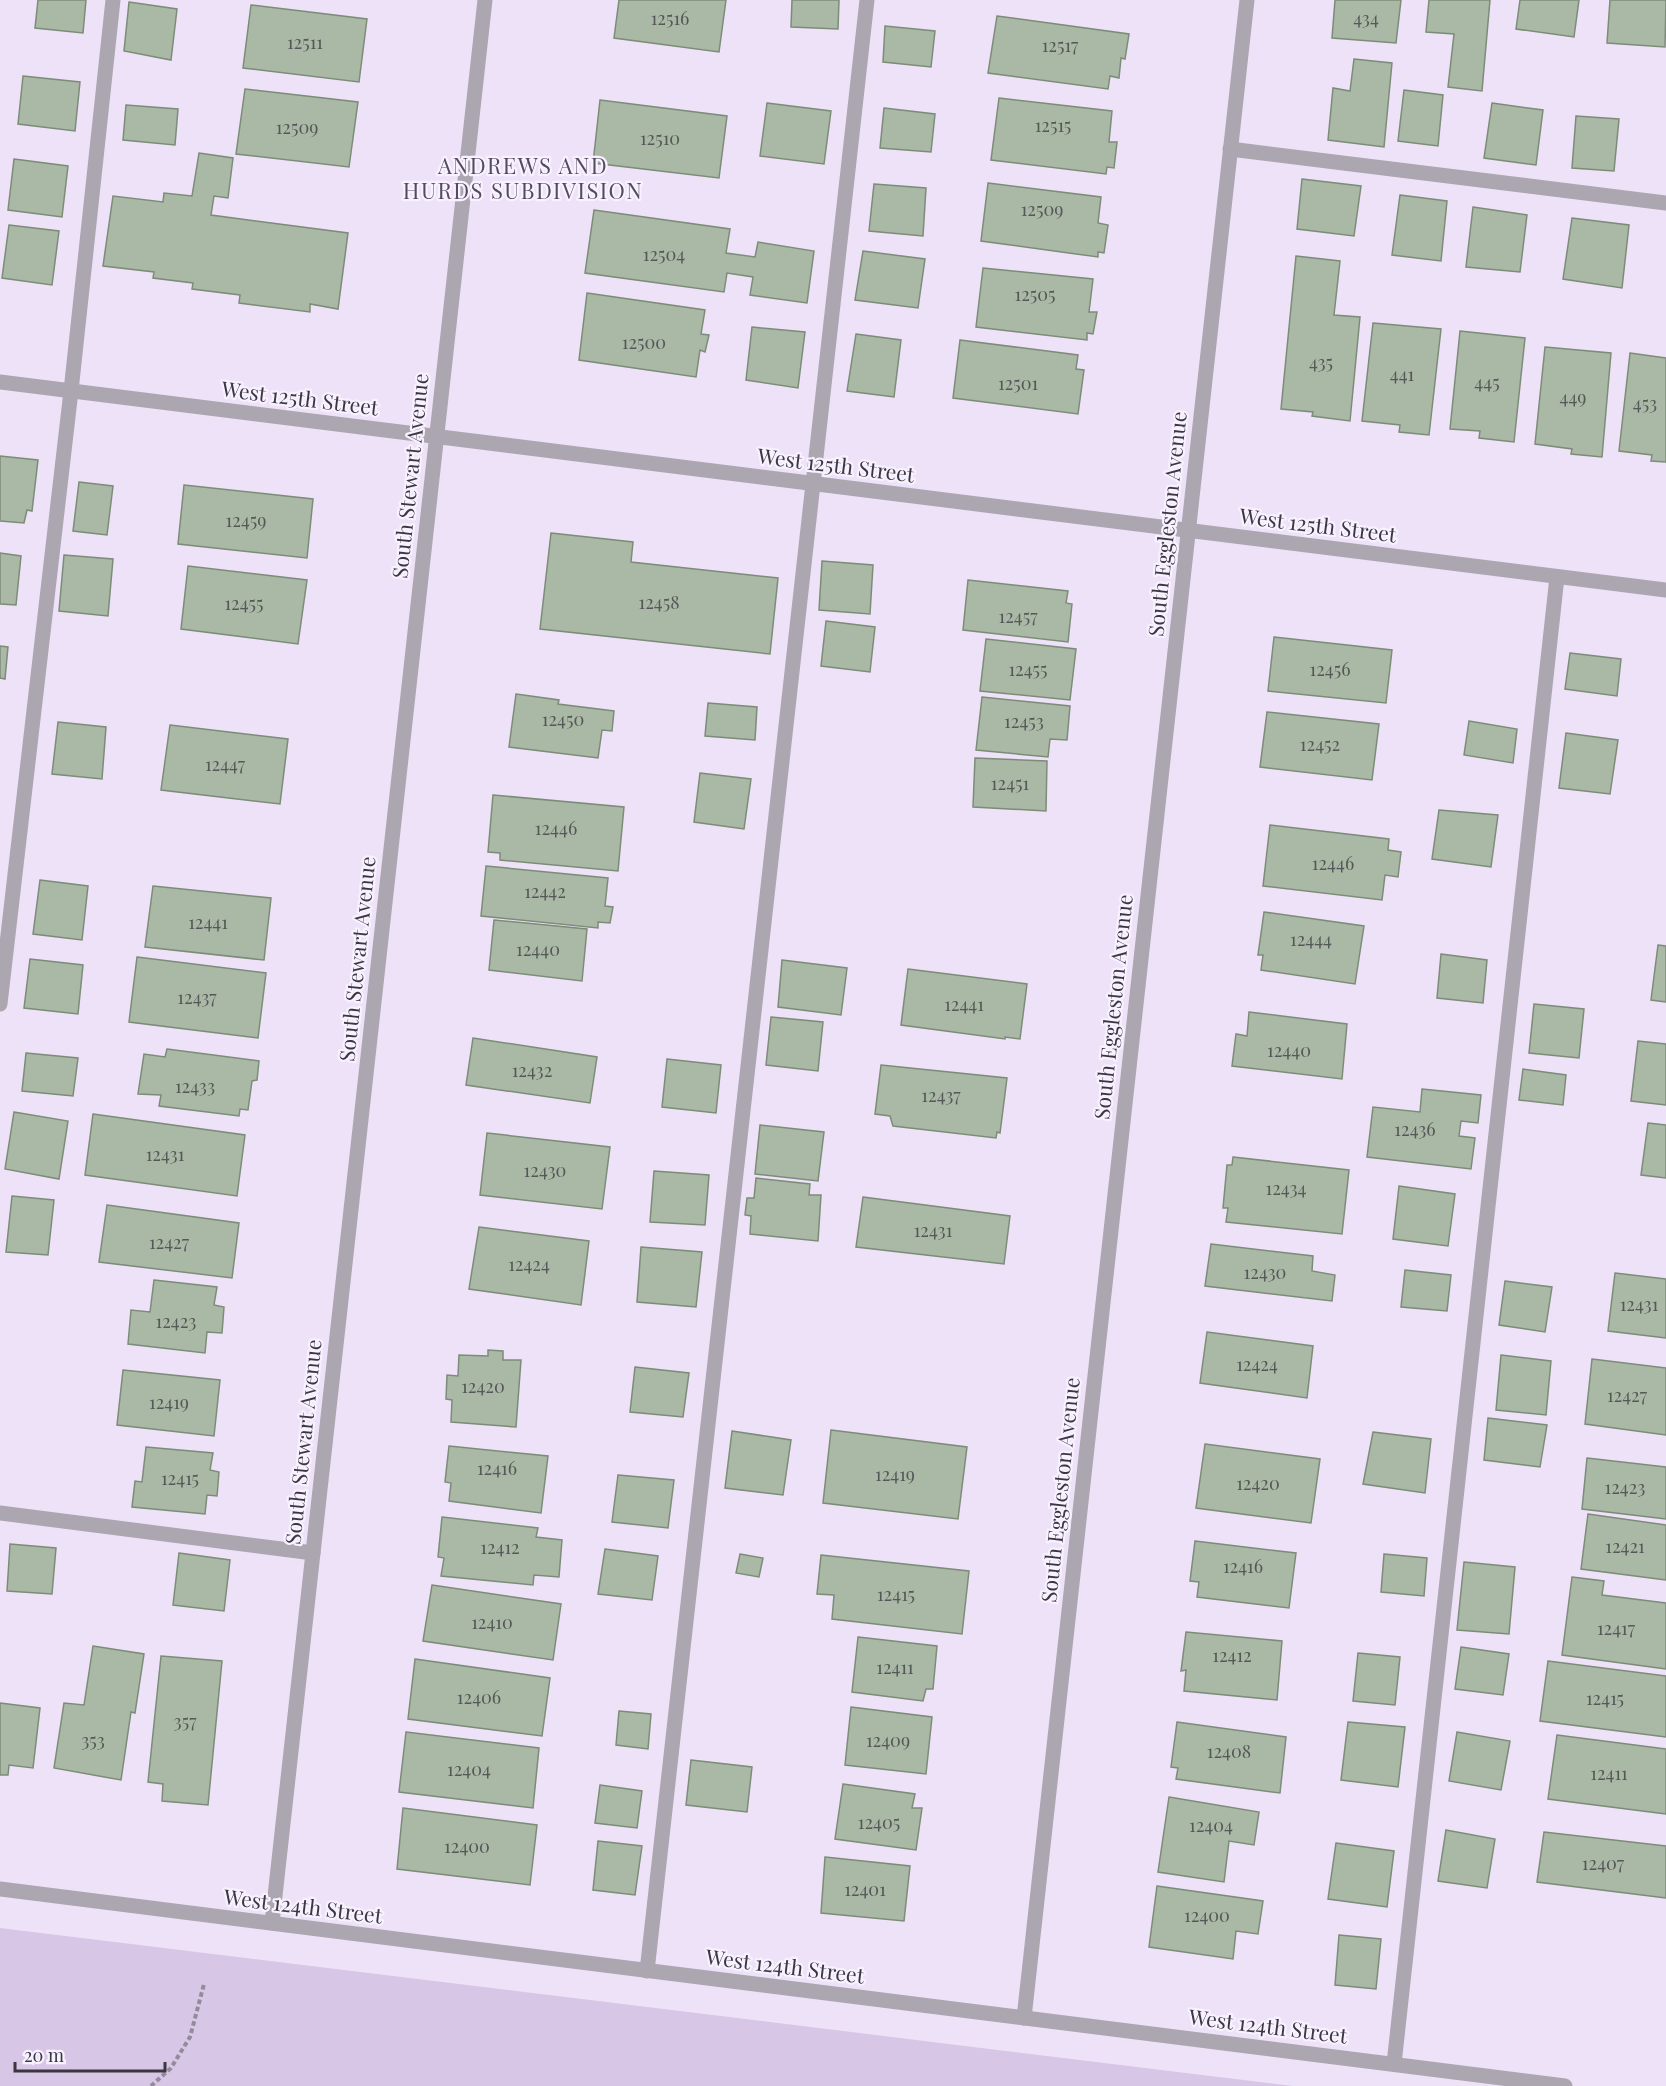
<svg xmlns="http://www.w3.org/2000/svg" width="1666" height="2086" viewBox="0 0 1666 2086" font-family="'Playfair Display',serif">
  <style>
    .green { fill: #d7c6e5 }
    .building { fill: #a9b9a5; stroke: #7d8c79; stroke-width: 1.5 }
    .lines { fill: none; stroke-linecap: round; stroke-linejoin: round }
    .path { stroke: #938b9a; stroke-width: 4; stroke-dasharray: 4.5 3; stroke-linecap: butt }
    .minor { stroke: #aba6af; stroke-width: 15 }
    .labels { text-anchor: middle; stroke-width: 4.5; stroke-linejoin: round; paint-order: stroke }
    .number-label { font-size: 18px; fill: #565758 }
    .street-label { font-size: 21px; fill: #3b363f; stroke: #f8f1ff }
    .neighbourhood-label { font-size: 22px; letter-spacing: 1.5px; fill: #554b5e; stroke: #f8f1ff }
  </style>
  <rect width="100%" height="100%" fill="#eee2f8"/>
  <polygon class="green" points="0,1928 1293,2086 0,2086"/>
  <g class="building">
    <polygon points="38,0 86,0 83,33 35,28"/>
    <polygon points="619,0 726,0 719,52 614,38"/>
    <polygon points="792,0 839,0 838,29 791,27"/>
    <polygon points="1335,0 1401,0 1396,43 1332,38"/>
    <polygon points="1429,0 1490,0 1482,91 1448,87 1454,34 1426,32"/>
    <polygon points="1520,0 1579,0 1574,37 1516,29"/>
    <polygon points="1610,0 1666,0 1665,47 1607,43"/>
    <polygon points="129,2 177,9 171,60 124,51"/>
    <polygon points="251,5 367,19 359,82 243,68"/>
    <polygon points="997,16 1129,34 1125,59 1121,58 1119,78 1110,76 1108,89 988,73"/>
    <polygon points="885,26 935,31 931,67 883,62"/>
    <polygon points="1354,59 1392,63 1384,147 1328,140 1333,88 1350,91"/>
    <polygon points="23,76 80,82 75,131 18,124"/>
    <polygon points="245,89 358,102 349,167 236,154"/>
    <polygon points="1404,90 1443,95 1438,146 1398,141"/>
    <polygon points="999,98 1112,111 1109,142 1117,142 1114,168 1107,167 1106,174 991,160"/>
    <polygon points="600,100 727,116 719,178 593,163"/>
    <polygon points="767,103 831,111 824,164 760,156"/>
    <polygon points="1492,103 1543,110 1536,165 1484,158"/>
    <polygon points="126,105 178,109 175,145 123,140"/>
    <polygon points="884,108 935,114 931,152 880,148"/>
    <polygon points="1576,116 1619,119 1614,171 1572,168"/>
    <polygon points="199,153 233,158 228,198 214,196 211,215 348,233 338,309 310,304 310,312 239,303 240,295 192,289 193,283 153,278 154,272 103,266 113,196 163,202 164,193 192,196"/>
    <polygon points="14,159 68,166 62,217 8,210"/>
    <polygon points="1302,179 1361,186 1354,236 1297,229"/>
    <polygon points="988,183 1101,197 1098,223 1108,225 1104,253 1098,252 1098,257 981,241"/>
    <polygon points="874,184 926,188 923,236 869,231"/>
    <polygon points="1400,195 1447,201 1441,261 1392,255"/>
    <polygon points="1473,207 1527,215 1520,272 1466,267"/>
    <polygon points="594,210 730,229 726,253 755,257 758,242 814,251 807,303 750,295 753,277 727,273 724,292 585,273"/>
    <polygon points="1572,218 1629,225 1622,288 1563,279"/>
    <polygon points="9,225 59,231 52,285 2,278"/>
    <polygon points="863,251 925,259 918,308 855,300"/>
    <polygon points="1296,256 1340,261 1334,315 1360,317 1350,421 1312,416 1313,412 1281,409"/>
    <polygon points="983,268 1093,279 1089,312 1097,312 1093,334 1087,333 1087,340 976,327"/>
    <polygon points="587,293 705,310 701,334 709,335 705,352 700,350 696,377 579,360"/>
    <polygon points="1373,323 1441,329 1429,435 1399,432 1400,425 1362,421"/>
    <polygon points="752,327 805,332 798,388 746,380"/>
    <polygon points="1460,331 1525,338 1514,442 1479,438 1480,431 1450,429"/>
    <polygon points="856,334 901,340 894,397 847,391"/>
    <polygon points="960,340 1078,355 1076,369 1084,370 1078,414 953,398"/>
    <polygon points="1545,347 1611,353 1602,457 1571,454 1572,449 1535,444"/>
    <polygon points="1630,353 1666,358 1666,462 1651,461 1652,455 1619,451"/>
    <polygon points="0,456 38,460 32,511 27,510 24,523 0,521"/>
    <polygon points="79,482 113,486 107,535 73,531"/>
    <polygon points="184,485 313,499 307,558 178,544"/>
    <polygon points="551,533 633,542 631,562 778,578 770,654 540,629"/>
    <polygon points="0,553 21,556 16,605 0,604"/>
    <polygon points="64,555 113,559 108,616 59,611"/>
    <polygon points="822,561 873,565 870,614 819,610"/>
    <polygon points="188,566 307,580 298,644 181,629"/>
    <polygon points="968,580 1068,591 1066,603 1072,604 1068,642 963,630"/>
    <polygon points="826,621 875,627 870,672 821,666"/>
    <polygon points="1274,637 1392,650 1386,703 1268,691"/>
    <polygon points="986,639 1076,649 1070,700 980,691"/>
    <polygon points="0,646 8,647 5,679 0,678"/>
    <polygon points="1570,653 1621,659 1617,696 1565,689"/>
    <polygon points="516,694 559,700 558,704 614,711 612,731 602,730 598,758 509,747"/>
    <polygon points="982,697 1070,706 1067,740 1050,739 1048,757 976,750"/>
    <polygon points="708,703 757,707 755,740 705,736"/>
    <polygon points="1267,712 1379,724 1372,780 1260,767"/>
    <polygon points="1469,721 1517,729 1513,763 1464,755"/>
    <polygon points="58,722 106,727 102,779 52,774"/>
    <polygon points="170,725 288,739 280,804 161,790"/>
    <polygon points="1566,733 1618,740 1610,794 1559,788"/>
    <polygon points="975,758 1047,761 1046,811 973,807"/>
    <polygon points="700,773 751,779 744,829 694,822"/>
    <polygon points="493,795 624,807 618,871 500,860 500,853 488,852"/>
    <polygon points="1439,810 1498,815 1491,867 1432,859"/>
    <polygon points="1270,825 1389,839 1388,850 1401,852 1398,877 1385,875 1382,900 1263,886"/>
    <polygon points="486,866 608,878 605,906 613,907 610,923 598,922 598,928 481,916"/>
    <polygon points="40,880 88,886 82,940 33,934"/>
    <polygon points="153,886 271,898 264,960 145,947"/>
    <polygon points="1264,912 1364,926 1355,984 1261,970 1263,955 1258,955"/>
    <polygon points="494,920 587,929 582,981 489,970"/>
    <polygon points="1658,945 1666,946 1666,1002 1651,1000"/>
    <polygon points="1441,954 1487,960 1483,1003 1437,998"/>
    <polygon points="137,957 266,973 258,1038 129,1022"/>
    <polygon points="30,959 83,965 78,1014 24,1008"/>
    <polygon points="782,960 847,968 841,1015 778,1007"/>
    <polygon points="908,969 1027,984 1020,1039 1005,1037 1005,1039 901,1025"/>
    <polygon points="1534,1004 1584,1009 1579,1058 1529,1053"/>
    <polygon points="1249,1012 1347,1024 1342,1079 1232,1066 1236,1034 1247,1036"/>
    <polygon points="771,1017 823,1022 818,1071 766,1065"/>
    <polygon points="473,1038 597,1057 590,1103 466,1085"/>
    <polygon points="1638,1041 1666,1044 1666,1105 1631,1101"/>
    <polygon points="167,1049 259,1061 257,1080 252,1081 248,1110 240,1109 239,1116 159,1106 161,1095 138,1094 144,1054 165,1057"/>
    <polygon points="26,1053 78,1058 73,1096 22,1091"/>
    <polygon points="667,1059 721,1065 716,1113 662,1107"/>
    <polygon points="881,1065 1007,1078 1000,1133 997,1132 996,1138 893,1126 890,1116 875,1114"/>
    <polygon points="1523,1069 1566,1075 1563,1105 1519,1100"/>
    <polygon points="1422,1089 1481,1095 1478,1123 1461,1121 1459,1136 1475,1138 1471,1169 1367,1157 1373,1107 1420,1112"/>
    <polygon points="14,1112 68,1121 59,1179 5,1169"/>
    <polygon points="93,1114 245,1135 237,1196 85,1175"/>
    <polygon points="1648,1123 1666,1125 1666,1178 1641,1175"/>
    <polygon points="760,1125 824,1132 818,1181 755,1174"/>
    <polygon points="487,1133 610,1147 602,1209 480,1195"/>
    <polygon points="1233,1157 1349,1170 1342,1234 1226,1222 1228,1208 1223,1208 1227,1165 1232,1165"/>
    <polygon points="654,1171 709,1175 705,1225 650,1222"/>
    <polygon points="756,1178 810,1184 809,1195 821,1195 818,1241 750,1234 751,1216 745,1215 747,1198 754,1198"/>
    <polygon points="1399,1186 1455,1194 1448,1246 1393,1239"/>
    <polygon points="12,1196 54,1200 48,1255 6,1252"/>
    <polygon points="863,1197 1010,1216 1004,1264 856,1247"/>
    <polygon points="107,1205 239,1223 232,1278 99,1262"/>
    <polygon points="479,1227 589,1241 581,1305 469,1289"/>
    <polygon points="1211,1244 1313,1256 1312,1271 1335,1275 1332,1301 1205,1286"/>
    <polygon points="641,1247 702,1252 696,1307 637,1302"/>
    <polygon points="1405,1270 1451,1275 1447,1311 1401,1307"/>
    <polygon points="1615,1273 1666,1279 1666,1338 1608,1331"/>
    <polygon points="154,1280 217,1287 214,1305 224,1307 222,1333 207,1332 205,1353 128,1344 131,1310 150,1312"/>
    <polygon points="1505,1281 1552,1287 1545,1332 1499,1325"/>
    <polygon points="1207,1332 1313,1346 1307,1398 1200,1383"/>
    <polygon points="488,1350 503,1351 503,1360 521,1360 516,1427 451,1422 452,1400 446,1399 447,1375 458,1376 459,1355 488,1356"/>
    <polygon points="1501,1355 1551,1361 1546,1415 1496,1410"/>
    <polygon points="1592,1359 1666,1368 1666,1435 1585,1424"/>
    <polygon points="635,1367 689,1373 683,1417 630,1412"/>
    <polygon points="123,1370 220,1380 214,1436 117,1425"/>
    <polygon points="1488,1418 1547,1425 1540,1467 1484,1460"/>
    <polygon points="831,1430 967,1447 958,1519 823,1503"/>
    <polygon points="732,1431 791,1440 783,1495 725,1488"/>
    <polygon points="1373,1432 1431,1439 1425,1493 1363,1484"/>
    <polygon points="1205,1444 1320,1459 1311,1523 1196,1508"/>
    <polygon points="449,1446 548,1456 541,1513 449,1501 451,1483 445,1482"/>
    <polygon points="146,1447 213,1453 210,1470 219,1472 217,1496 207,1495 205,1514 132,1507 135,1481 142,1482"/>
    <polygon points="1587,1458 1666,1467 1666,1519 1582,1509"/>
    <polygon points="618,1475 674,1480 668,1528 612,1522"/>
    <polygon points="1588,1514 1666,1525 1666,1580 1581,1569"/>
    <polygon points="442,1517 538,1528 536,1537 562,1540 559,1577 534,1575 533,1585 441,1576 444,1558 438,1557"/>
    <polygon points="1195,1541 1296,1553 1289,1608 1197,1597 1199,1582 1190,1581"/>
    <polygon points="10,1544 56,1548 52,1594 7,1591"/>
    <polygon points="605,1549 658,1556 652,1600 598,1594"/>
    <polygon points="179,1553 230,1560 224,1611 173,1605"/>
    <polygon points="740,1554 763,1558 759,1577 736,1573"/>
    <polygon points="1384,1554 1427,1558 1424,1596 1381,1592"/>
    <polygon points="821,1555 969,1571 962,1634 832,1619 834,1595 817,1594"/>
    <polygon points="1464,1562 1515,1567 1509,1634 1457,1630"/>
    <polygon points="1572,1577 1604,1581 1602,1595 1666,1603 1666,1669 1562,1655"/>
    <polygon points="432,1585 561,1604 553,1660 423,1641"/>
    <polygon points="1186,1632 1282,1641 1277,1700 1184,1691 1186,1670 1181,1671"/>
    <polygon points="858,1637 937,1646 933,1689 926,1689 923,1701 852,1692"/>
    <polygon points="93,1646 144,1654 135,1713 131,1712 121,1780 54,1768 64,1703 84,1705"/>
    <polygon points="1461,1647 1509,1654 1503,1695 1455,1689"/>
    <polygon points="1358,1653 1400,1657 1395,1705 1353,1701"/>
    <polygon points="161,1656 222,1661 208,1805 162,1801 163,1784 148,1782"/>
    <polygon points="415,1659 550,1678 542,1736 408,1719"/>
    <polygon points="1548,1661 1666,1676 1666,1737 1540,1721"/>
    <polygon points="0,1703 40,1708 33,1768 9,1765 8,1775 0,1775"/>
    <polygon points="851,1707 932,1717 926,1774 845,1765"/>
    <polygon points="619,1711 651,1714 648,1749 616,1745"/>
    <polygon points="1177,1722 1286,1737 1280,1793 1176,1779 1178,1768 1171,1767"/>
    <polygon points="1348,1722 1405,1727 1398,1787 1341,1780"/>
    <polygon points="406,1732 539,1748 533,1808 399,1792"/>
    <polygon points="1457,1732 1510,1741 1501,1790 1449,1781"/>
    <polygon points="1557,1735 1666,1749 1666,1814 1548,1799"/>
    <polygon points="691,1760 752,1767 747,1812 686,1805"/>
    <polygon points="843,1784 915,1794 912,1808 922,1808 916,1850 835,1839"/>
    <polygon points="600,1785 642,1791 637,1828 595,1823"/>
    <polygon points="1169,1797 1259,1812 1254,1845 1229,1841 1224,1882 1158,1872"/>
    <polygon points="403,1808 537,1825 530,1885 397,1869"/>
    <polygon points="1446,1830 1495,1839 1487,1888 1438,1881"/>
    <polygon points="1544,1832 1666,1846 1666,1898 1537,1882"/>
    <polygon points="598,1841 642,1846 635,1895 593,1890"/>
    <polygon points="1336,1843 1394,1851 1387,1907 1328,1899"/>
    <polygon points="825,1857 910,1866 904,1921 821,1913"/>
    <polygon points="1157,1886 1263,1901 1258,1934 1236,1931 1233,1959 1149,1947"/>
    <polygon points="1339,1935 1381,1939 1376,1989 1335,1985"/>
  </g>
  <g class="lines">
    <polyline class="path" points="151,2086 171,2068 190,2037 204,1984"/>
    <g class="minor">
      <polyline points="1230,149 1666,203"/>
      <polyline points="0,382 1666,590"/>
      <polyline points="0,1004 71,391 113,0"/>
      <polyline points="0,1513 313,1553"/>
      <polyline points="0,1889 1565,2086"/>
      <polyline points="272,1923 485,0"/>
      <polyline points="647,1971 867,0"/>
      <polyline points="1024,2018 1247,0"/>
      <polyline points="1394,2064 1557,577"/>
    </g>
  </g>
  <g class="labels">
    <g class="number-label">
      <text x="670" y="25">12516</text>
      <text x="1366" y="25">434</text>
      <text x="305" y="49">12511</text>
      <text x="1060" y="52">12517</text>
      <text x="1053" y="132">12515</text>
      <text x="297" y="134">12509</text>
      <text x="660" y="145">12510</text>
      <text x="1042" y="216">12509</text>
      <text x="664" y="261">12504</text>
      <text x="1035" y="301">12505</text>
      <text x="644" y="349">12500</text>
      <text x="1321" y="369">435</text>
      <text x="1402" y="381">441</text>
      <text x="1487" y="389">445</text>
      <text x="1018" y="390">12501</text>
      <text x="1573" y="404">449</text>
      <text x="1645" y="410">453</text>
      <text x="246" y="527">12459</text>
      <text x="659" y="609">12458</text>
      <text x="244" y="610">12455</text>
      <text x="1018" y="623">12457</text>
      <text x="1028" y="676">12455</text>
      <text x="1330" y="676">12456</text>
      <text x="563" y="726">12450</text>
      <text x="1024" y="728">12453</text>
      <text x="1320" y="751">12452</text>
      <text x="225" y="771">12447</text>
      <text x="1010" y="790">12451</text>
      <text x="556" y="835">12446</text>
      <text x="1333" y="870">12446</text>
      <text x="545" y="898">12442</text>
      <text x="208" y="929">12441</text>
      <text x="1311" y="946">12444</text>
      <text x="538" y="956">12440</text>
      <text x="197" y="1004">12437</text>
      <text x="964" y="1011">12441</text>
      <text x="1289" y="1057">12440</text>
      <text x="532" y="1077">12432</text>
      <text x="195" y="1093">12433</text>
      <text x="941" y="1102">12437</text>
      <text x="1415" y="1136">12436</text>
      <text x="165" y="1161">12431</text>
      <text x="545" y="1177">12430</text>
      <text x="1286" y="1195">12434</text>
      <text x="933" y="1237">12431</text>
      <text x="169" y="1249">12427</text>
      <text x="529" y="1271">12424</text>
      <text x="1265" y="1279">12430</text>
      <text x="1639" y="1311">12431</text>
      <text x="176" y="1328">12423</text>
      <text x="1257" y="1371">12424</text>
      <text x="483" y="1393">12420</text>
      <text x="1627" y="1402">12427</text>
      <text x="169" y="1409">12419</text>
      <text x="497" y="1475">12416</text>
      <text x="895" y="1481">12419</text>
      <text x="180" y="1485">12415</text>
      <text x="1258" y="1490">12420</text>
      <text x="1625" y="1494">12423</text>
      <text x="1625" y="1553">12421</text>
      <text x="500" y="1554">12412</text>
      <text x="1243" y="1573">12416</text>
      <text x="896" y="1601">12415</text>
      <text x="492" y="1629">12410</text>
      <text x="1616" y="1635">12417</text>
      <text x="1232" y="1662">12412</text>
      <text x="895" y="1674">12411</text>
      <text x="479" y="1704">12406</text>
      <text x="1605" y="1705">12415</text>
      <text x="185" y="1728">357</text>
      <text x="93" y="1747">353</text>
      <text x="888" y="1747">12409</text>
      <text x="1229" y="1758">12408</text>
      <text x="469" y="1776">12404</text>
      <text x="1609" y="1780">12411</text>
      <text x="879" y="1829">12405</text>
      <text x="1211" y="1832">12404</text>
      <text x="467" y="1853">12400</text>
      <text x="1603" y="1870">12407</text>
      <text x="865" y="1896">12401</text>
      <text x="1207" y="1922">12400</text>
    </g>
    <g class="street-label">
      <text transform="translate(300 399) rotate(7)" y="7">West 125th Street</text>
      <text transform="translate(836 466) rotate(7)" y="7">West 125th Street</text>
      <text transform="translate(411 476) rotate(-84)" y="7">South Stewart Avenue</text>
      <text transform="translate(1168 524) rotate(-84)" y="7">South Eggleston Avenue</text>
      <text transform="translate(1318 526) rotate(7)" y="7">West 125th Street</text>
      <text transform="translate(358 959) rotate(-84)" y="7">South Stewart Avenue</text>
      <text transform="translate(1114 1007) rotate(-84)" y="7">South Eggleston Avenue</text>
      <text transform="translate(304 1442) rotate(-84)" y="7">South Stewart Avenue</text>
      <text transform="translate(1061 1490) rotate(-84)" y="7">South Eggleston Avenue</text>
      <text transform="translate(303 1907) rotate(7)" y="7">West 124th Street</text>
      <text transform="translate(785 1967) rotate(7)" y="7">West 124th Street</text>
      <text transform="translate(1268 2027) rotate(7)" y="7">West 124th Street</text>
    </g>
    <g class="neighbourhood-label">
      <text x="523" y="174">ANDREWS AND<tspan x="523" dy="25">HURDS SUBDIVISION</tspan></text>
    </g>
  </g>
  <path d="M15 2062v9h150v-9" fill="none" stroke="#3b363f" stroke-width="3"/>
  <text x="24" y="2062" font-size="18" fill="#3b363f" stroke="#f8f1ff" stroke-width="4.5" paint-order="stroke">20 m</text>
</svg>
